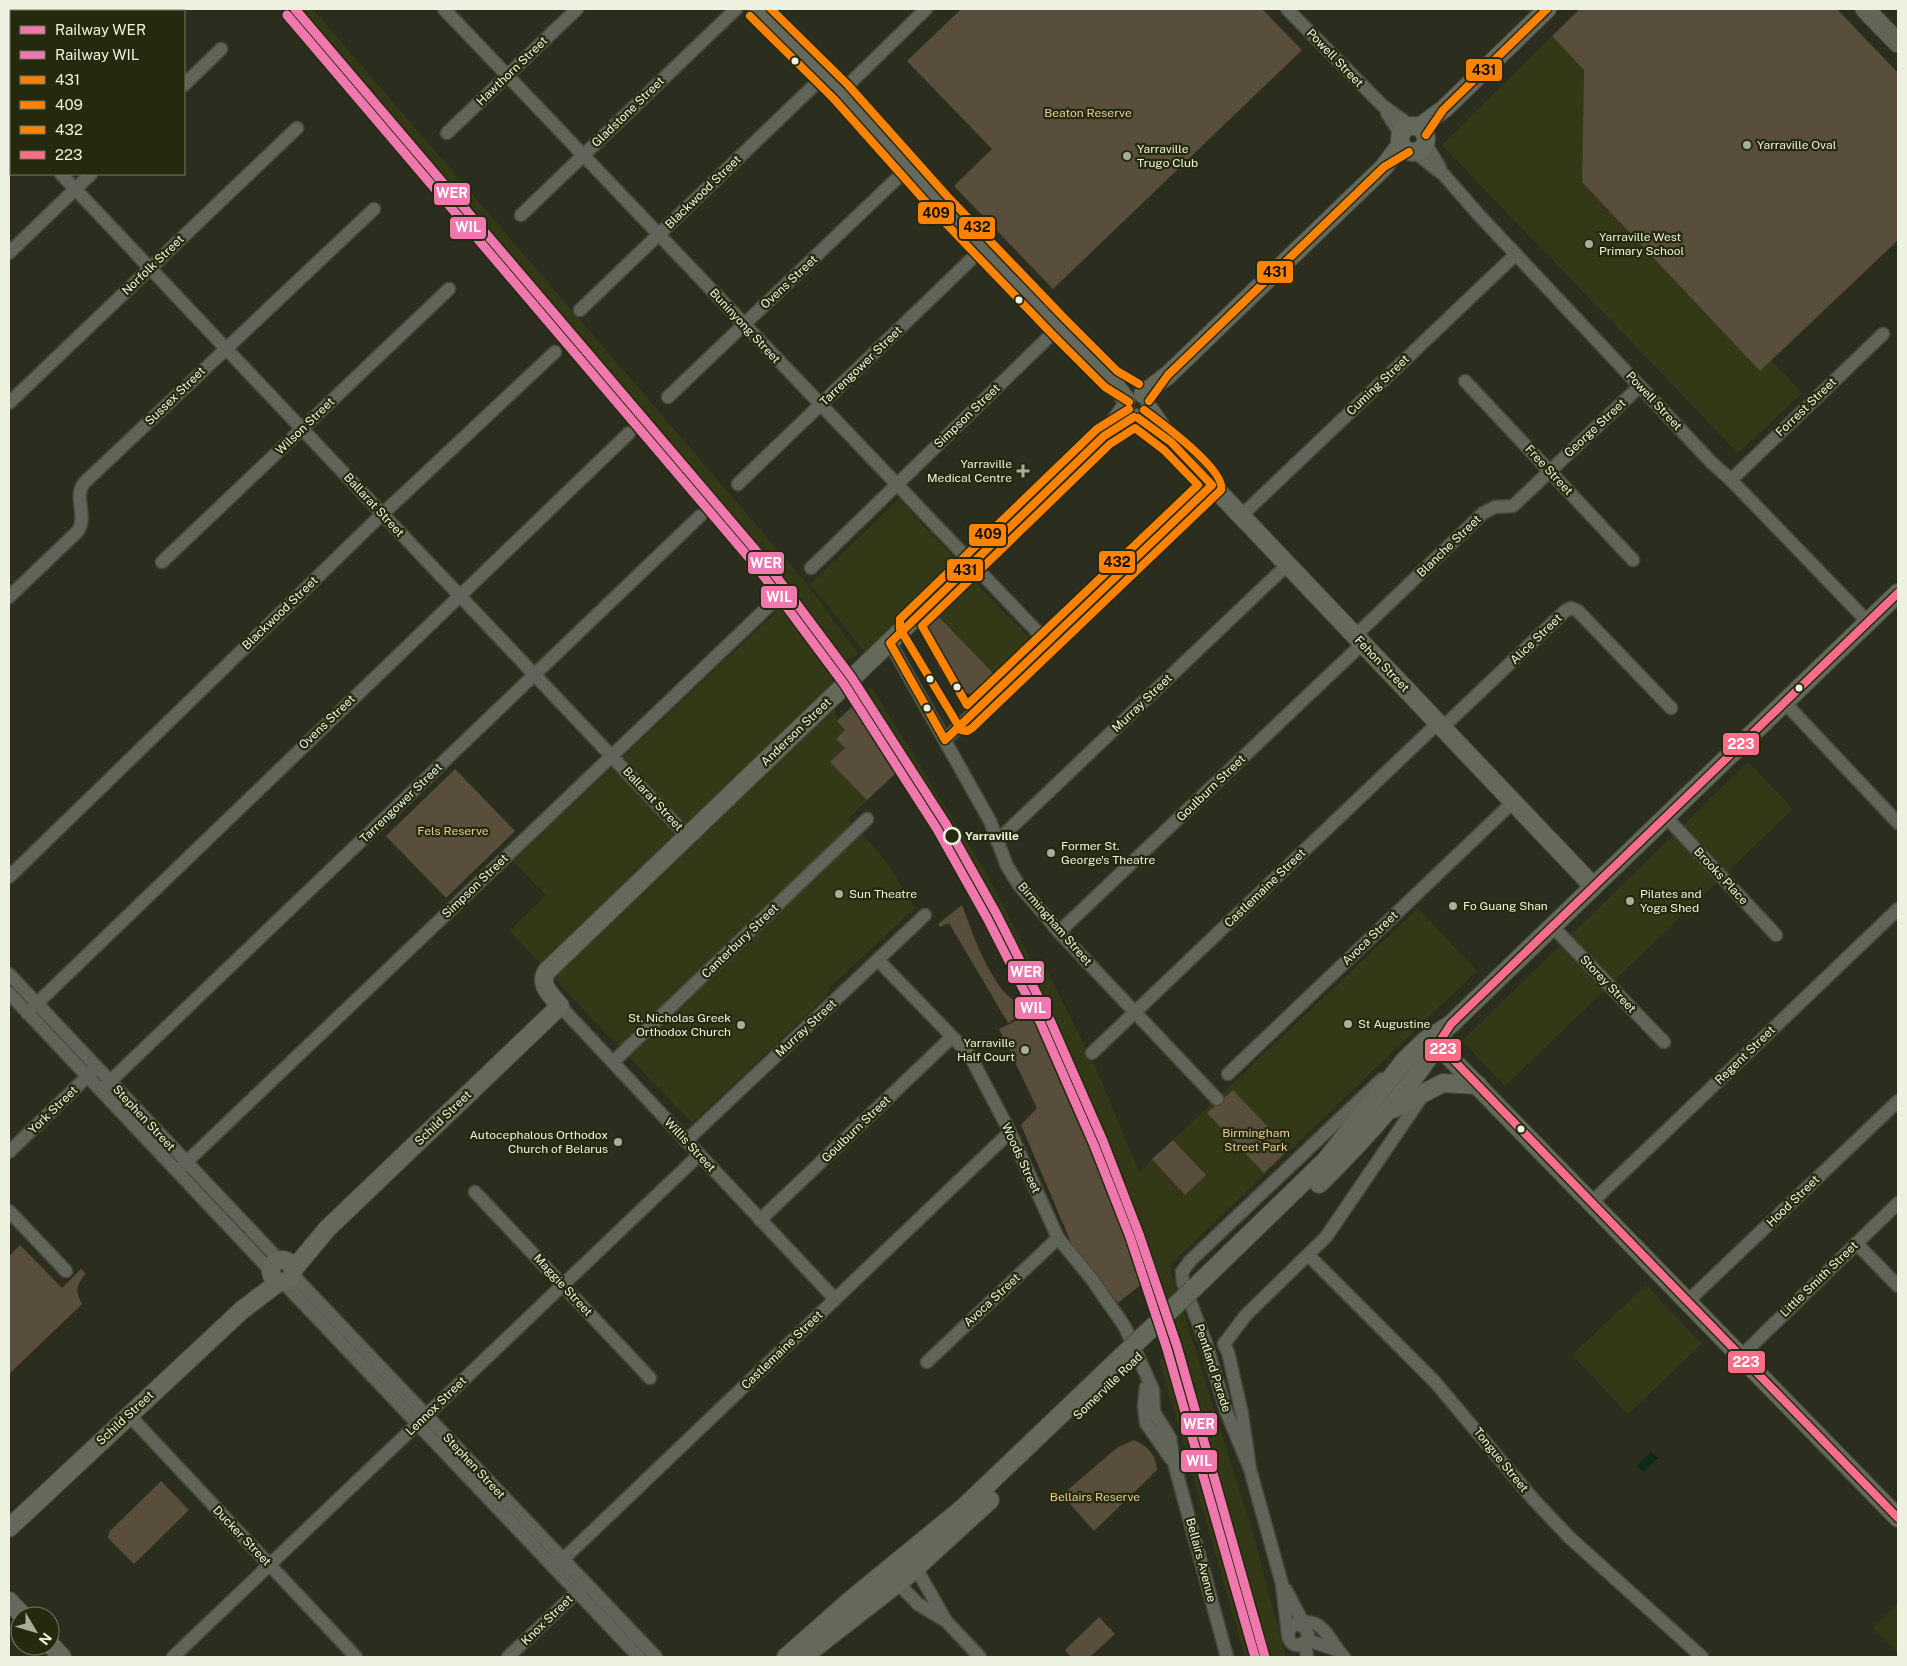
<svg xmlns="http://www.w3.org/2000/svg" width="1907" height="1666" viewBox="0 0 1907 1666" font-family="'Public Sans',sans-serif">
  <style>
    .built { fill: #333817 }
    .green { fill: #584e3b }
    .water { fill: #0d2918 }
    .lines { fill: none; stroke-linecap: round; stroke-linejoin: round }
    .street-casing { stroke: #47493b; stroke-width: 15 }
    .secondary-casing { stroke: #47493b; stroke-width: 20 }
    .primary-casing { stroke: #47493b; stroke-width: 21 }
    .street { stroke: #616458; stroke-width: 12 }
    .secondary { stroke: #65695c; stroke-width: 18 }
    .primary { stroke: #606556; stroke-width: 19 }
    .secondary-bridge-casing { stroke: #47493b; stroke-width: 20; stroke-linecap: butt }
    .secondary-bridge { stroke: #65695c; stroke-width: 18 }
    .bus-1-casing { stroke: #252a0e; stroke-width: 11 }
    .bus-2-casing { stroke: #252a0e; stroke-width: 11 }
    .bus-3-casing { stroke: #252a0e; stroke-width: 11 }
    .bus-4-casing { stroke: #252a0e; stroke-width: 11 }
    .bus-1 { stroke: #ff8200; stroke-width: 8 }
    .bus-2 { stroke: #ff8200; stroke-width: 8 }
    .bus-3 { stroke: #ff8200; stroke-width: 8 }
    .bus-4 { stroke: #fb6d88; stroke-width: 8 }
    .rail-1-casing { stroke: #252a0e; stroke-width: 12 }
    .rail-2-casing { stroke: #252a0e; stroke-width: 12 }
    .rail-1 { stroke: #f178af; stroke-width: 9 }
    .rail-2 { stroke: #f178af; stroke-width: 9 }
    .bus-dot { fill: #edf2e0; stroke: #252a0e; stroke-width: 2 }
    .poi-dot { fill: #a9ad9c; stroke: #252a0e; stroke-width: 2 }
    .stop-dot { fill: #252a0e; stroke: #edf2e0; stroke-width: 2.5 }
    .labels { text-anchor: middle; stroke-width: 4.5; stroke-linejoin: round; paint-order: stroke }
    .street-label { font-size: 12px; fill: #edf2e0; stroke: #252a0e }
    .park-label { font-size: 12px; fill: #eccc95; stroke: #252a0e }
    .poi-label { font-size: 12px; fill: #edf2e0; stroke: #252a0e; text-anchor: start }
    .stop-label { font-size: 12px; font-weight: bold; fill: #edf2e0; stroke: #252a0e; text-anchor: start }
    .line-badge { stroke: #252a0e; stroke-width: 2 }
    .badge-label { font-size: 14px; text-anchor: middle; font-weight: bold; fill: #fff }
    .pale-badge-label { font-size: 14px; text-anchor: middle; font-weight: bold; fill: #111 }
  </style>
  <rect width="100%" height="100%" fill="#2b2e1e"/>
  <g class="built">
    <polygon points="287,9 313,9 807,584 858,654 831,669 790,616 832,679 836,718 847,730 845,748 831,762 868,800 848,819 885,860 915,908 830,987 826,997 692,1123 509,931 546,895 513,861 782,606 714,516 460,211"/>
    <polygon points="1552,36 1584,70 1582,182 1760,370 1771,360 1802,393 1738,453 1442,145"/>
    <polygon points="899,499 960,564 866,654 810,584"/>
    <polygon points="973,580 1033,641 997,676 937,615"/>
    <polygon points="871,686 986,873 1038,973 1046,969 1095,1066 1139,1172 1418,908 1477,971 1169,1266 1254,1537 1286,1657 1245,1657 1159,1359 1169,1357 1117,1203 1089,1131 1030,995 1033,993 1016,958 926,797 859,698"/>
    <polygon points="1748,762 1793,809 1505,1086 1462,1041"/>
    <polygon points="1646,1285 1702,1344 1628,1414 1572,1355"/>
    <polygon points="1898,1603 1898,1653 1873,1628"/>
  </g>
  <g class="green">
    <polygon points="961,9 1262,9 1302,50 1053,289 954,186 992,149 907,61"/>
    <polygon points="1580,9 1837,9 1898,73 1898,240 1760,371 1582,182 1584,70 1552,36"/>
    <path d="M938 616 996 676C991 680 987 686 982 689 953 710 934 656 923 637V632Z"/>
    <polygon points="853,706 895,774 867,800 830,762 845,748 836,739 845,730 837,721"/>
    <polygon points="455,769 515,831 446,898 386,836"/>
    <path d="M962 905C972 932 981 959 998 984 1004 994 1015 1000 1022 1010L1016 1018 1008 1023 949 923 940 927 938 924Z"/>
    <polygon points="1036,1011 1089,1131 1117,1203 1143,1283 1118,1303 1073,1247 1021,1125 1037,1108 999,1029"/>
    <polygon points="1233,1090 1289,1149 1264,1173 1207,1113"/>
    <polygon points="1173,1140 1206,1175 1185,1195 1152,1159"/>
    <path d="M20 1245 62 1288 81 1269 86 1274C76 1284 75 1292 82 1304L9 1374V1256Z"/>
    <path d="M1134 1440C1149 1447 1155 1454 1157 1470L1094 1531 1062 1495 1118 1447Z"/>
    <polygon points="161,1481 189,1510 134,1564 108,1538 109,1532"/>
    <polygon points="1099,1617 1115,1634 1090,1657 1071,1657 1065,1650"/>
  </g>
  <polygon class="water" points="1651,1452 1658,1458 1643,1472 1637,1466"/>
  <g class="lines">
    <defs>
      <g id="street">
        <polyline points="38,9 40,11"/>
        <polyline points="444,9 1047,642"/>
        <polyline points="1287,9 1383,106 1411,126"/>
        <polyline points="184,85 221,49"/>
        <polyline points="841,92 926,9"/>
        <polyline points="1387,113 1401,135"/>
        <polyline points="9,116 11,119"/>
        <polyline points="447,133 577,9"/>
        <polyline points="1426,144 1440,168"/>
        <polyline points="1416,153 1444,175 1478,214 1712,463 1731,480 1868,622"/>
        <polyline points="61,174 687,836"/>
        <polyline points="521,215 736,9"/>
        <polyline points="9,253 91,174"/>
        <polyline points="580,310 825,75"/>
        <polyline points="1465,381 1633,560"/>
        <polyline points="668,397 909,167"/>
        <polyline points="9,403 297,128"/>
        <polyline points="1731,480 1883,334"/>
        <polyline points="738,484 983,248"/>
        <polyline points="1241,516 1516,254"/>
        <polyline points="162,562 449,289"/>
        <polyline points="811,568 1059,327"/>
        <path d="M9 597 78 531C88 515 73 497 84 483L374 209"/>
        <polyline points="1355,636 1483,513 1495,507 1513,506 1640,386"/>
        <polyline points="890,643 990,821 1007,866 1019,885 1059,932 1217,1099"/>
        <polyline points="1785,703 1898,823"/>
        <polyline points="1442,728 1565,611 1571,608 1578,611 1671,708"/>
        <polyline points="945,740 1212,485"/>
        <polyline points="1666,817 1776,935"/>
        <polyline points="997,841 1287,565"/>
        <polyline points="9,877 375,521 555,352"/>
        <polyline points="1552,926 1664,1042"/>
        <polyline points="1059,932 1362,644"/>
        <polyline points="878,960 969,1054 1010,1132 1058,1238 1091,1278 1125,1327 1153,1390 1154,1412 1170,1438 1174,1463 1227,1657"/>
        <polyline points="9,974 280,1261"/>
        <polyline points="9,993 271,1271"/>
        <polyline points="560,1006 835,1299"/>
        <polyline points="27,1013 629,433"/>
        <polyline points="1092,1053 1438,723"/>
        <polyline points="613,1062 867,819"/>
        <polyline points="1228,1074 1513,802"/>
        <polyline points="101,1090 700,516"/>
        <polyline points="686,1141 925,915"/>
        <polyline points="9,1152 93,1071"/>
        <polyline points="177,1171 773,602"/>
        <polyline points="475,1192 650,1378"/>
        <polyline points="1592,1202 1898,909"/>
        <polyline points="9,1211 66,1271"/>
        <polyline points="760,1220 952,1037"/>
        <polyline points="1856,1243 1898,1286"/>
        <polyline points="1308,1255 1435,1382 1534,1500 1569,1537 1702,1657"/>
        <polyline points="292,1274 656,1657"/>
        <polyline points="283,1282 639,1657"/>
        <polyline points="1688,1301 1898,1101"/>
        <path d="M1224 1344 1228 1352 1242 1414 1250 1469 1282 1584 1288 1635C1289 1642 1293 1646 1300 1645L1307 1640 1308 1635 1305 1627 1296 1624 1290 1628 1288 1635"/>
        <polyline points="1224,1344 1246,1315 1326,1237 1423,1095"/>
        <polyline points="1741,1356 1898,1203"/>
        <polyline points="927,1362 1058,1238"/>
        <polyline points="1146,1387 1144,1406 1146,1423 1171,1459"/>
        <polyline points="128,1414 356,1657"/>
        <polyline points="1250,1469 1226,1411 1206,1343 1183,1283 1182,1272 1190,1261 1382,1079"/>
        <polyline points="554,1568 1010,1132"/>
        <polyline points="916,1568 946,1621"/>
        <polyline points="898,1583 918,1604 946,1621 980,1657"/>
        <polyline points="1286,1590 1306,1628"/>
        <path d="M1296 1624C1325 1615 1328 1641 1344 1657"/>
        <polyline points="1307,1640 1337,1650"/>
        <polyline points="1305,1643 1307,1657"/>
        <polyline points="173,1657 699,1155"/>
        <polyline points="508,1657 582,1587"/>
      </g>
      <g id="secondary">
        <polyline points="757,9 825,75 940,203 1111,379 1126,400"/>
        <polyline points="99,11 102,9"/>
        <polyline points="9,98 11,96"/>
        <circle cx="1413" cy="139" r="13"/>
        <polyline points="1419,127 1444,109 1547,9"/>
        <polyline points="1143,394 1168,375 1384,167 1401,144"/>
        <polyline points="1149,409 1167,435"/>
        <polyline points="1138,418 1171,442 1593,886"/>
        <polyline points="1430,1037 1898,1518"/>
        <polyline points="1393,1109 1443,1083 1478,1085"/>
        <path d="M1319 1184C1365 1139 1409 1090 1443 1036"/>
        <circle cx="282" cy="1271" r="11"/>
        <path d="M293 1270 327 1229 560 1006C551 995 538 984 547 971L1104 436 1125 408"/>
        <polyline points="1193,1289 1326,1160 1405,1060 1426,1040 1450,1025 1898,593"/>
        <polyline points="9,1528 242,1310 279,1282"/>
        <polyline points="9,1601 23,1616"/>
        <polyline points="50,1644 62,1657"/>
        <polyline points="786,1657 853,1598 963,1508 1122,1356"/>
        <polyline points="803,1657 907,1576 990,1500"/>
      </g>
      <polyline id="primary" points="1865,9 1898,43"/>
    </defs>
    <use href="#street" class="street-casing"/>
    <use href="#secondary" class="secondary-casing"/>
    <use href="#primary" class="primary-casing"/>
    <use href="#street" class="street"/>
    <use href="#secondary" class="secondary"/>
    <use href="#primary" class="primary"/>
    <defs>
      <polyline id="secondary-bridge" points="1122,1356 1193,1289"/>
    </defs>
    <use href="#secondary-bridge" class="secondary-bridge-casing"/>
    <use href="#secondary-bridge" class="secondary-bridge"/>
    <defs>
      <g id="bus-1">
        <polyline points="1426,135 1443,110 1547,9"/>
        <polyline points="1149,401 1168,375 1384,167 1409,152"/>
        <polyline points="1134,417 1104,436 890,643 945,740 1212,485 1171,442 1138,418"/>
      </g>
      <g id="bus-2">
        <polyline points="750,16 834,99 933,210 1052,334 1105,387 1129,402"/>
        <path d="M1129 409 1097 429 900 619V629L961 730 967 731 972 728 1221 490C1227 471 1159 421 1144 410"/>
      </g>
      <g id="bus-3">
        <polyline points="771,9 848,85 947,196 1066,320 1117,371 1139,384"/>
        <polygon points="1135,428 1164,450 1198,485 967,705 922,626 1110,444"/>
      </g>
      <polyline id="bus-4" points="1898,593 1451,1024 1438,1044 1898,1518"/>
    </defs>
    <use href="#bus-1" class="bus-1-casing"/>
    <use href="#bus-2" class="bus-2-casing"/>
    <use href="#bus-3" class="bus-3-casing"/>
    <use href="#bus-4" class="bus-4-casing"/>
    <use href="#bus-1" class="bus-1"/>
    <use href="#bus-2" class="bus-2"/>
    <use href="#bus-3" class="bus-3"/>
    <use href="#bus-4" class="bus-4"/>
    <defs>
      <polyline id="rail-1" points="295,9 764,560 852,678 946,824 996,913 1050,1020 1103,1141 1139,1234 1177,1346 1265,1657"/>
      <polyline id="rail-2" points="287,15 756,566 844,684 937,829 987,918 1041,1024 1094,1145 1130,1237 1167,1349 1255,1657"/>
    </defs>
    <use href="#rail-1" class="rail-1-casing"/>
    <use href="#rail-2" class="rail-2-casing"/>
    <use href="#rail-1" class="rail-1"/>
    <use href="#rail-2" class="rail-2"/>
  </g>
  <g class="bus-dot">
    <circle cx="795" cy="61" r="4.5"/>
    <circle cx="1019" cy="300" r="4.5"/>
    <circle cx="930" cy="679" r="4.5"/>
    <circle cx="957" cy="687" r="4.5"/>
    <circle cx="1799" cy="688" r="4.5"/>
    <circle cx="927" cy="708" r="4.5"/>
    <circle cx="1521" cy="1129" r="4.5"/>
  </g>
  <g class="poi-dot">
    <circle cx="1747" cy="145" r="5"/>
    <circle cx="1127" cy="156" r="5"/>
    <circle cx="1589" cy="244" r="5"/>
    <path d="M1020.5 463.5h5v5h5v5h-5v5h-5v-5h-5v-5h5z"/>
    <circle cx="1051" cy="853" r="5"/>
    <circle cx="839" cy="894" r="5"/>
    <circle cx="1630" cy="901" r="5"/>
    <circle cx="1453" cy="906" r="5"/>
    <circle cx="1348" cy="1024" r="5"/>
    <circle cx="741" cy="1025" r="5"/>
    <circle cx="1025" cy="1050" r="5"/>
    <circle cx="618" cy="1142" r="5"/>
  </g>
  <circle class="stop-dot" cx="952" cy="836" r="8"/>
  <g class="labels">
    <g class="street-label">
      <text transform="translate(1335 58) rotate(46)" y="4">Powell Street</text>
      <text transform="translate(512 71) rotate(-44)" y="4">Hawthorn Street</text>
      <text transform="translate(628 112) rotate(-44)" y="4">Gladstone Street</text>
      <text transform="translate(703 192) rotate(-44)" y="4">Blackwood Street</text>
      <text transform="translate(153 265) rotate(-44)" y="4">Norfolk Street</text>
      <text transform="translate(789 282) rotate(-43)" y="4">Ovens Street</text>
      <text transform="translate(745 326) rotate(47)" y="4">Buninyong Street</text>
      <text transform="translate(861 366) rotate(-44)" y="4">Tarrengower Street</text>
      <text transform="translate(1378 385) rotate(-44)" y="4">Cuming Street</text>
      <text transform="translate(175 396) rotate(-44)" y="4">Sussex Street</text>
      <text transform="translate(1654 401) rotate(47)" y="4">Powell Street</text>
      <text transform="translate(1806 407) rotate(-44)" y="4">Forrest Street</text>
      <text transform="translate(967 416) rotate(-44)" y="4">Simpson Street</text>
      <text transform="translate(305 426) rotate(-44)" y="4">Wilson Street</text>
      <text transform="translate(1595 428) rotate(-43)" y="4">George Street</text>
      <text transform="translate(1549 470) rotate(47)" y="4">Free Street</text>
      <text transform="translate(374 505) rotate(47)" y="4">Ballarat Street</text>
      <text transform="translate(1449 546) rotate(-44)" y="4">Blanche Street</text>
      <text transform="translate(280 613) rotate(-44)" y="4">Blackwood Street</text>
      <text transform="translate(1536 639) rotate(-44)" y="4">Alice Street</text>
      <text transform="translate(1382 664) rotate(46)" y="4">Fehon Street</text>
      <text transform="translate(1142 703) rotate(-44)" y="4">Murray Street</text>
      <text transform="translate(327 722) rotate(-44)" y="4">Ovens Street</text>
      <text transform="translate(796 732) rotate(-44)" y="4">Anderson Street</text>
      <text transform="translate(1211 788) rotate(-44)" y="4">Goulburn Street</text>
      <text transform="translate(653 799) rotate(47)" y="4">Ballarat Street</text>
      <text transform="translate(401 803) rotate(-44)" y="4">Tarrengower Street</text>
      <text transform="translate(1721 876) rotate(47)" y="4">Brooks Place</text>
      <text transform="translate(475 886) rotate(-44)" y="4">Simpson Street</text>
      <text transform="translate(1265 888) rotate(-44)" y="4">Castlemaine Street</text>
      <text transform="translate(1055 924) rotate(49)" y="4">Birmingham Street</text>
      <text transform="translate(1370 938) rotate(-44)" y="4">Avoca Street</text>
      <text transform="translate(740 941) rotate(-44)" y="4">Canterbury Street</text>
      <text transform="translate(1608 984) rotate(46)" y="4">Storey Street</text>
      <text transform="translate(806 1028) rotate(-43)" y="4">Murray Street</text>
      <text transform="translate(1745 1055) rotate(-44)" y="4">Regent Street</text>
      <text transform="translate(53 1110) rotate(-44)" y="4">York Street</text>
      <text transform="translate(144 1118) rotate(47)" y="4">Stephen Street</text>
      <text transform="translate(443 1118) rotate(-44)" y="4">Schild Street</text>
      <text transform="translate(856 1129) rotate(-44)" y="4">Goulburn Street</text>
      <text transform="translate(690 1145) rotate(47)" y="4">Willis Street</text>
      <text transform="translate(1021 1158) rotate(65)" y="4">Woods Street</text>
      <text transform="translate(1793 1201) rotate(-44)" y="4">Hood Street</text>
      <text transform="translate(1819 1279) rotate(-44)" y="4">Little Smith Street</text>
      <text transform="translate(563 1285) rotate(47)" y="4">Maggie Street</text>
      <text transform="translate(992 1300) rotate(-43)" y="4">Avoca Street</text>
      <text transform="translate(782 1350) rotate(-44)" y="4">Castlemaine Street</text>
      <text transform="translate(1213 1368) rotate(72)" y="4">Pentland Parade</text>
      <text transform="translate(1108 1386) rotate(-44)" y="4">Somerville Road</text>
      <text transform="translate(436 1406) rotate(-44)" y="4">Lennox Street</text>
      <text transform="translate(125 1418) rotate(-43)" y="4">Schild Street</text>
      <text transform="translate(1501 1460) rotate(51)" y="4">Tongue Street</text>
      <text transform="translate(474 1466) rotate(47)" y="4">Stephen Street</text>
      <text transform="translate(242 1536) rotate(46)" y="4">Ducker Street</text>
      <text transform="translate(1201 1560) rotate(75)" y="4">Bellairs Avenue</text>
      <text transform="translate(547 1620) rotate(-44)" y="4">Knox Street</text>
    </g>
    <g class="park-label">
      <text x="1088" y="117">Beaton Reserve</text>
      <text x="453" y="835">Fels Reserve</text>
      <text x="1256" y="1137">Birmingham<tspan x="1256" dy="14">Street Park</tspan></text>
      <text x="1095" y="1501">Bellairs Reserve</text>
    </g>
    <g class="poi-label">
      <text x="1757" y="149">Yarraville Oval</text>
      <text x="1137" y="153">Yarraville<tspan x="1137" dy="14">Trugo Club</tspan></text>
      <text x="1599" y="241">Yarraville West<tspan x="1599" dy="14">Primary School</tspan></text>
      <text x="1012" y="468" text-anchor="end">Yarraville<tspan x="1012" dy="14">Medical Centre</tspan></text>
      <text x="1061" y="850">Former St.<tspan x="1061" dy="14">George's Theatre</tspan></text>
      <text x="849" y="898">Sun Theatre</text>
      <text x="1640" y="898">Pilates and<tspan x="1640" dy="14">Yoga Shed</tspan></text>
      <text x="1463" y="910">Fo Guang Shan</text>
      <text x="731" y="1022" text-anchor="end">St. Nicholas Greek<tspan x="731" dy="14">Orthodox Church</tspan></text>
      <text x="1358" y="1028">St Augustine</text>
      <text x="1015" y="1047" text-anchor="end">Yarraville<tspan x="1015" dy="14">Half Court</tspan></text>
      <text x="608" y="1139" text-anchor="end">Autocephalous Orthodox<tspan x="608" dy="14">Church of Belarus</tspan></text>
    </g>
    <g class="stop-label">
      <text x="965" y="840">Yarraville</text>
    </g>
  </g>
  <g class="line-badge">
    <rect x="1465" y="58" width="38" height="24" rx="5" fill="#ff8200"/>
    <rect x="433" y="182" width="38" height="24" rx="5" fill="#f178af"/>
    <rect x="917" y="201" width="38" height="24" rx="5" fill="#ff8200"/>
    <rect x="449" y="216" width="38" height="24" rx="5" fill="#f178af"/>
    <rect x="958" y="216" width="38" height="24" rx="5" fill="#ff8200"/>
    <rect x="1256" y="260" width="38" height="24" rx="5" fill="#ff8200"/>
    <rect x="968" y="523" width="39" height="24" rx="5" fill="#ff8200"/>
    <rect x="1098" y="550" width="38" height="24" rx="5" fill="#ff8200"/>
    <rect x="747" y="551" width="38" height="24" rx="5" fill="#f178af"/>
    <rect x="946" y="558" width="38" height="24" rx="5" fill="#ff8200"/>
    <rect x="760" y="585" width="38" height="24" rx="5" fill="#f178af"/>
    <rect x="1722" y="732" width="38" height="24" rx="5" fill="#fb6d88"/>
    <rect x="1007" y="960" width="38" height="24" rx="5" fill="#f178af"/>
    <rect x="1014" y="996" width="38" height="24" rx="5" fill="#f178af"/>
    <rect x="1424" y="1038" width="38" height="24" rx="5" fill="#fb6d88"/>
    <rect x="1727" y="1350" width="39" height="24" rx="5" fill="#fb6d88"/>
    <rect x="1180" y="1412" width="38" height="24" rx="5" fill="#f178af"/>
    <rect x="1180" y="1449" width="38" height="24" rx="5" fill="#f178af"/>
  </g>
  <g class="badge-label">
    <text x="452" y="198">WER</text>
    <text x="468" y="232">WIL</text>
    <text x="766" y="568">WER</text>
    <text x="779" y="602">WIL</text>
    <text x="1741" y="749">223</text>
    <text x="1026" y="977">WER</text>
    <text x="1033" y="1013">WIL</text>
    <text x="1443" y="1054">223</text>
    <text x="1746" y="1367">223</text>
    <text x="1199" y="1429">WER</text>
    <text x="1199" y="1466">WIL</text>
  </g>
  <g class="pale-badge-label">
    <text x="1484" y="75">431</text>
    <text x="936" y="218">409</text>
    <text x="977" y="232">432</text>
    <text x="1275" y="277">431</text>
    <text x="988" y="539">409</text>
    <text x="1117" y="567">432</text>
    <text x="965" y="575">431</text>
  </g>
  <rect width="1907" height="1666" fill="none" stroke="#edf2e0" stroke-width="20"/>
  <rect x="10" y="10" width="175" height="165" fill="#252a0e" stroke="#757a62"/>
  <rect x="20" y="26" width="25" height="8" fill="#f178af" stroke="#757a62"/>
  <text x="55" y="35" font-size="15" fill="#edf2e0">Railway WER</text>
  <rect x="20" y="51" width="25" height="8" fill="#f178af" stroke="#757a62"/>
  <text x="55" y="60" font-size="15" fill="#edf2e0">Railway WIL</text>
  <rect x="20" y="76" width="25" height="8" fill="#ff8200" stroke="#757a62"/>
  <text x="55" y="85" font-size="15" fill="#edf2e0">431</text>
  <rect x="20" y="101" width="25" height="8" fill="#ff8200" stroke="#757a62"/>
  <text x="55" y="110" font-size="15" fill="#edf2e0">409</text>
  <rect x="20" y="126" width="25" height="8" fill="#ff8200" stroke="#757a62"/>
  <text x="55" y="135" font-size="15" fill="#edf2e0">432</text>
  <rect x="20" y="151" width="25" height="8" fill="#fb6d88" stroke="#757a62"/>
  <text x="55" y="160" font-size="15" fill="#edf2e0">223</text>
  <g transform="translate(35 1631) rotate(128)"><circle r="24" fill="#252a0e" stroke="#757a62"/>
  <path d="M0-4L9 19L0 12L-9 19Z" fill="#a9ad9c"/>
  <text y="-8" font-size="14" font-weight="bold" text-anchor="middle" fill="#edf2e0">N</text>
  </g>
</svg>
